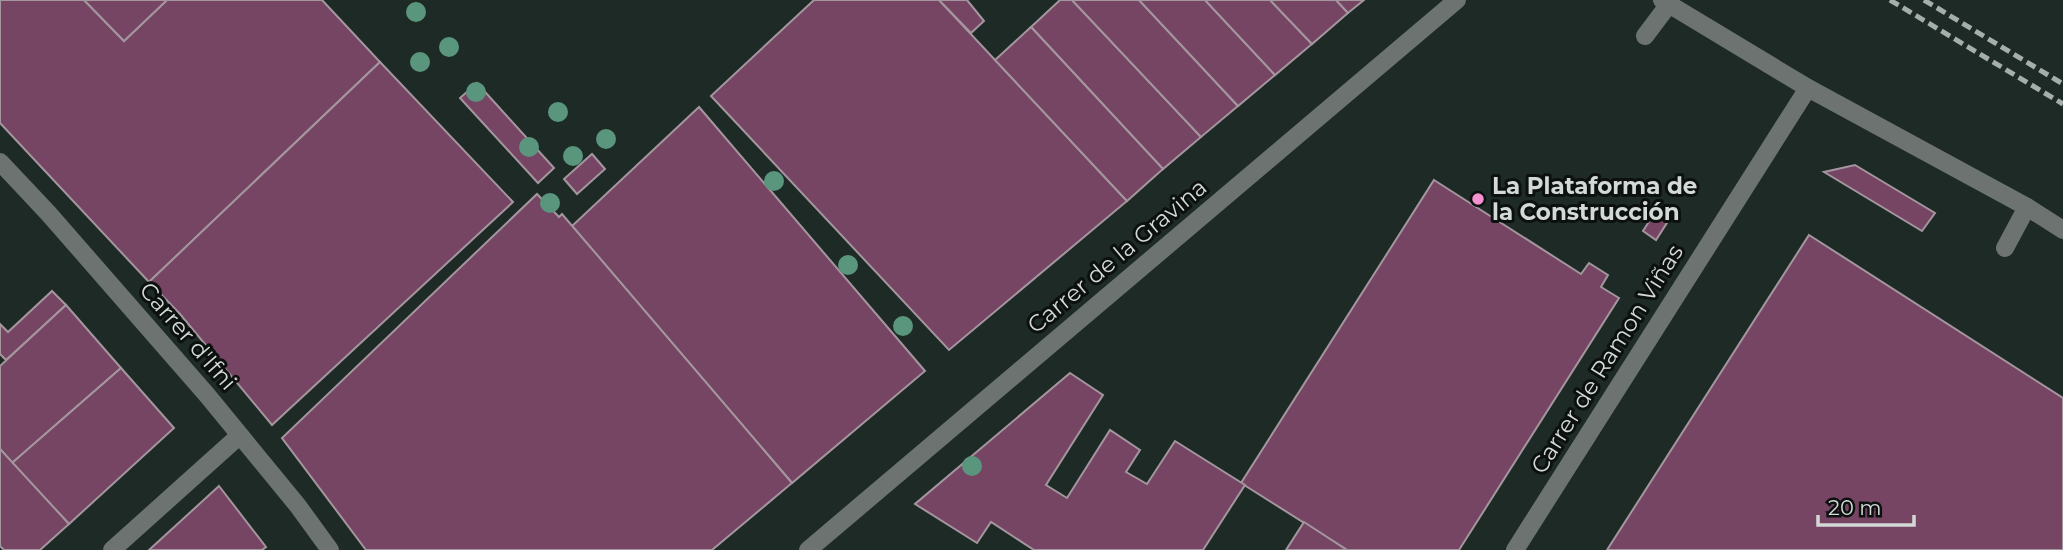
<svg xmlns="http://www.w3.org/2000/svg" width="2063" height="550" viewBox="0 0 2063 550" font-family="Montserrat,sans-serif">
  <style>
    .building { fill: #764563; stroke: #a4969e; stroke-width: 2 }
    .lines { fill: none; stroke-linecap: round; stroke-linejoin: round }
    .minor { stroke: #6d7370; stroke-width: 18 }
    .rail { stroke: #a5aeaa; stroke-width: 5; stroke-dasharray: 10 5; stroke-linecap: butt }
    .tree { fill: #5a957d }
    .poi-dot { fill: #f790ce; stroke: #0c110f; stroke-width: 2.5 }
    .labels { text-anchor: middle; stroke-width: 6; stroke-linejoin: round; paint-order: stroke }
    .poi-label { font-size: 23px; font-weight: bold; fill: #d2d9d6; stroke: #0c110f; text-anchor: start }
    .street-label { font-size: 23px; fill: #d2d9d6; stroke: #0c110f }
  </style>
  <rect width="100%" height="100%" fill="#1e2a25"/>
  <g class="building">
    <polygon points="0,0 84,0 124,41 167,0 322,0 380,62 149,282 0,123"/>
    <polygon points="84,0 167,0 124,41"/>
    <polygon points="814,0 939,0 1127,201 949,350 711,96"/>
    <polygon points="939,0 967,0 984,21 971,33"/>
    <polygon points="1060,0 1072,0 1201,137 1163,169 1031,27"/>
    <polygon points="1072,0 1139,0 1238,106 1201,137"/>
    <polygon points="1139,0 1205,0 1275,75 1238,106"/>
    <polygon points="1205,0 1270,0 1312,44 1275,75"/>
    <polygon points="1270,0 1336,0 1348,13 1312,44"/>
    <polygon points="1336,0 1364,0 1348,13"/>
    <polygon points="1031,27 1163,169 1127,201 995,60"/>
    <polygon points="380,62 513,202 272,425 180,314 149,282"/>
    <polygon points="477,83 554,168 538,183 460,98"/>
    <polygon points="699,107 925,371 792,483 572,226"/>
    <polygon points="592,154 605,169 577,194 564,179"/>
    <polygon points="1855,165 1935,213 1922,231 1824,172"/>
    <polygon points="1434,180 1581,274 1589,263 1608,275 1601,287 1619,298 1459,550 1347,550 1241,483"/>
    <polygon points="537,194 559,217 562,214 792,483 712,550 366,550 282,438"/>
    <polygon points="1659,206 1672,215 1656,240 1643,231"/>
    <polygon points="1809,235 2063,398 2063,550 1607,550"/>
    <polygon points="52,291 66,305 6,360 0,354 0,324 8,332"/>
    <polygon points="66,305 121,368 12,463 0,449 0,366"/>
    <polygon points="121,368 174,428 69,524 12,463"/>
    <polygon points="1070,373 1103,395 1046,485 1067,498 1110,430 1140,450 1126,472 1147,484 1175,441 1245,485 1203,550 1034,550 991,522 977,543 915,504"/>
    <polygon points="0,449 69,524 40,550 4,550 0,546"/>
    <polygon points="219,486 266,547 262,550 149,550"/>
    <polygon points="1304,522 1347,550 1286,550"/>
  </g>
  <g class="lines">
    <g class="minor">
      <polyline points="1662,0 1808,88 2027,207 2063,230"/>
      <polyline points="1645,36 1669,4"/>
      <polyline points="0,162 49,214 207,395 298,506 330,550"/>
      <polyline points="2005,248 2027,207"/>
      <polyline points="112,550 239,436"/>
      <polyline points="808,550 1457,0"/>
      <polyline points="1515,550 1808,88"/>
    </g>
    <g class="rail">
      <polyline points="1890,0 2063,104"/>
      <polyline points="1924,0 2063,84"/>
    </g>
  </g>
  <g class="tree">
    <circle cx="416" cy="12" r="10"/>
    <circle cx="449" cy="47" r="10"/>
    <circle cx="420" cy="62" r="10"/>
    <circle cx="476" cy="92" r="10"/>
    <circle cx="558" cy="112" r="10"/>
    <circle cx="606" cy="139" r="10"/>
    <circle cx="529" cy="147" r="10"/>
    <circle cx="573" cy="156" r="10"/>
    <circle cx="774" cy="181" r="10"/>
    <circle cx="550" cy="203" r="10"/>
    <circle cx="848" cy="265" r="10"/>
    <circle cx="903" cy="326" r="10"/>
    <circle cx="972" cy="466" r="10"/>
  </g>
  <circle class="poi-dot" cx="1478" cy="199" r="7"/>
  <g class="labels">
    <g class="poi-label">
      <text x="1492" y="194">La Plataforma de<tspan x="1492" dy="26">la Construcción</tspan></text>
    </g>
    <g class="street-label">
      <text transform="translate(1117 256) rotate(-40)" y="8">Carrer de la Gravina</text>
      <text transform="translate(188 336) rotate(49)" y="8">Carrer d'Ifni</text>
      <text transform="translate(1607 359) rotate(-58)" y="8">Carrer de Ramon Viñas</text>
    </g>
  </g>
  <path d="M1818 515v10h96v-10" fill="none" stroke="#d2d9d6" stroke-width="3.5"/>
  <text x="1828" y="515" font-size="21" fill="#d2d9d6" stroke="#0c110f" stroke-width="5" paint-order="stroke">20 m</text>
</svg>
